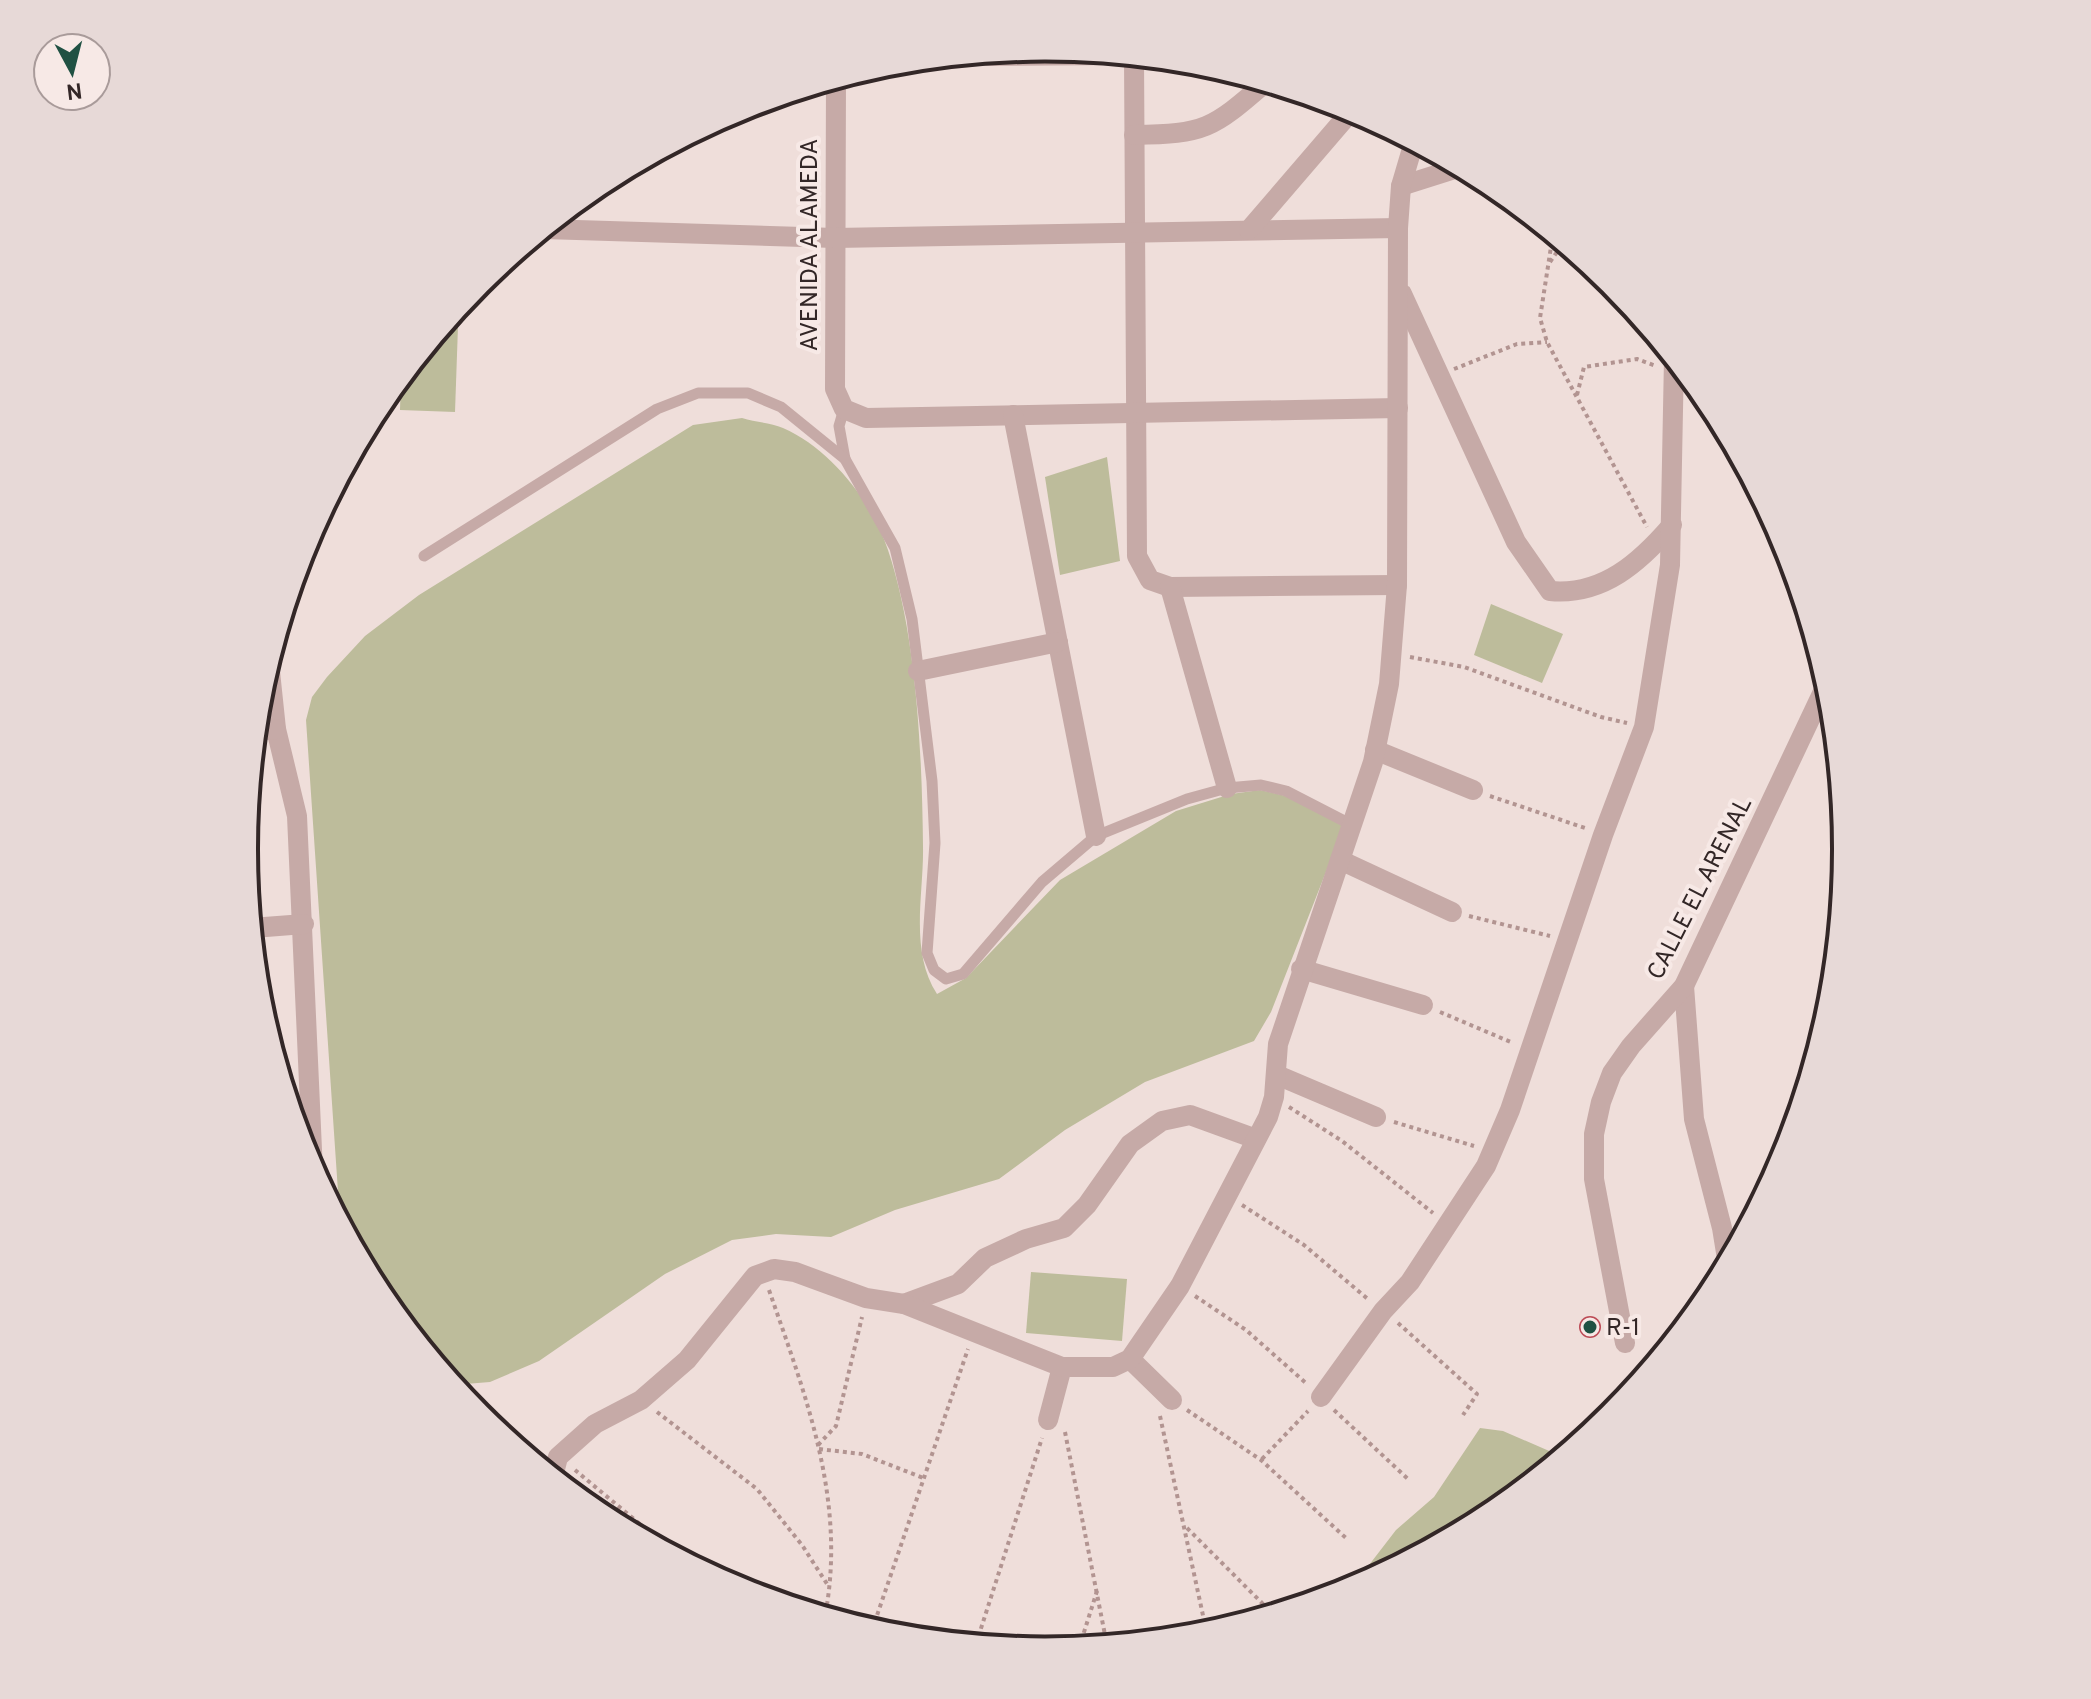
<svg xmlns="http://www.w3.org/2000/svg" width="2091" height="1699" viewBox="0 0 2091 1699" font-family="Overpass,sans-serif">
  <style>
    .green { fill: #bdbc9b }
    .building { fill: #bc4b56 }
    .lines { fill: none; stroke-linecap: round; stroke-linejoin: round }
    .path { stroke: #b29491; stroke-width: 4; stroke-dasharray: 4 4; stroke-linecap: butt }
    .service { stroke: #c6aaa7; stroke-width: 11 }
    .minor { stroke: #c6aaa7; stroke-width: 20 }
    .poi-dot { fill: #205143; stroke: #f7e9e6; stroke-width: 3 }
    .labels { text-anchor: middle; stroke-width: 8; stroke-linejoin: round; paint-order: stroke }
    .street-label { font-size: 24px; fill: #332727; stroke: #f7e9e6 }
    .poi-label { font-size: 24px; fill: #332727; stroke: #f7e9e6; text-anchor: start }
    .rim { fill: none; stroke: #332727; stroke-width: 4 }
  </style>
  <rect width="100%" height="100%" fill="#efdeda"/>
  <g class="green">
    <polygon points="444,325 458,326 455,412 400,410 401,377"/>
    <path d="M742 418C755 422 771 423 783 428 831 449 872 502 888 550 917 636 922 755 923 846 924 894 909 951 937 994L966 978 1060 880 1176 811 1231 794 1260 790 1286 796 1344 826 1271 1012 1254 1041 1145 1082 1065 1130 999 1179 895 1210 831 1237 776 1234 732 1240 665 1274 539 1361 490 1382 453 1385 379 1294 340 1221 306 720 312 697 327 677 365 636 419 595 693 425Z"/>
    <polygon points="1107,457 1120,561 1060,575 1045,477"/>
    <polygon points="1491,604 1563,634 1542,683 1474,655"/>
    <polygon points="1031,1272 1127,1279 1122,1341 1026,1333"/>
    <polygon points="1480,1428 1503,1431 1563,1457 1490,1516 1349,1591 1396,1530 1434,1497"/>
  </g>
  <circle class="building" cx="1590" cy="1327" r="11"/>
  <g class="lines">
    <g class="path">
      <polyline points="1553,234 1540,318 1547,342 1647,527"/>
      <polyline points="1550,262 1557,252 1569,247"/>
      <polyline points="1454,369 1517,344 1547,342"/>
      <polyline points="1577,395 1584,367 1637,359 1656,366"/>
      <polyline points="1410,657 1464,667 1601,717 1627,723"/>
      <polyline points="1490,796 1588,829"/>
      <polyline points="1469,916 1550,936"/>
      <polyline points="1440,1012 1513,1043"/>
      <polyline points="1289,1107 1342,1141 1433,1213"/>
      <polyline points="1394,1122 1474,1146"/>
      <polyline points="1242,1205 1304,1245 1369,1300"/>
      <path d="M769 1290C806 1397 847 1501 825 1616"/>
      <polyline points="1195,1296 1246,1330 1307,1384"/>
      <polyline points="1398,1323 1477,1394 1463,1415"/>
      <polyline points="1187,1410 1261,1460 1347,1539"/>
      <polyline points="1334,1410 1408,1479"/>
      <polyline points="657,1412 757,1489 802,1545 829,1587"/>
      <polyline points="1160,1416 1207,1634"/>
      <polyline points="1065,1432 1107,1645"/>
      <polyline points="818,1445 836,1426 862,1317"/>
      <polyline points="819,1449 862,1454 926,1479"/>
      <polyline points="1262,1459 1308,1411"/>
      <polyline points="575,1470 683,1560"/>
      <polyline points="1187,1528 1273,1614"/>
      <polyline points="872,1630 968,1349"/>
      <polyline points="976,1644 1042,1438"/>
      <polyline points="1079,1648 1097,1591"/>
    </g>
    <g class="service">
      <polyline points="844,409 839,426 845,459"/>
      <polyline points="424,556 657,409 698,393 748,393 781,407 845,459 895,548 912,619 932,781 935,843 927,953 934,970 946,979 963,974 1042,882 1096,836 1187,799 1227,788 1261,785 1286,791 1352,825"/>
    </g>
    <g class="minor">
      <polyline points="968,56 1118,55"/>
      <polyline points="1134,57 1137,556 1150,580 1170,587 1397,585"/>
      <polyline points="836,80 835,389 844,409 866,418 1398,408"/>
      <path d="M1134 135C1205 134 1212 129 1265 83"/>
      <polyline points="1401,186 1461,167"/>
      <polyline points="544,229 835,238 1398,228"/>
      <polyline points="1249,230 1353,109"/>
      <path d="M1402 294 1516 542 1550 591C1603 596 1640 562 1672 525"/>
      <polyline points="1013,415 1096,836"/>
      <polyline points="1170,587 1227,788"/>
      <polyline points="269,662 276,729 297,816 313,1172"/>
      <polyline points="918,671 1058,642"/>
      <polyline points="256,731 276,729"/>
      <polyline points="1375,750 1473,790"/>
      <polyline points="1340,860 1452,912"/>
      <polyline points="252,928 304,924"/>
      <polyline points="1301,969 1423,1005"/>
      <polyline points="1684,986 1694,1119 1722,1228 1728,1265"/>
      <polyline points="1277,1075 1376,1117"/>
      <polyline points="904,1304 958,1284 985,1258 1026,1239 1064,1228 1087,1205 1130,1144 1162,1121 1190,1115 1256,1139"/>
      <polyline points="1625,1343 1594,1179 1594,1134 1601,1102 1612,1073 1631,1046 1684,986 1828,681"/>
      <polyline points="1130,1359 1172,1400"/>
      <polyline points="1321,1397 1383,1311 1410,1282 1486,1166 1510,1110 1603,835 1644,727 1670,565 1674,358"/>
      <polyline points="1048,1420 1062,1367"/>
      <polyline points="553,1477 558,1457 595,1424 641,1400 687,1360 755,1276 774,1269 795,1272 866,1298 904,1304 1062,1367 1113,1367 1130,1359 1180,1286 1268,1117 1274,1097 1278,1044 1373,762 1389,684 1397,585 1398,228 1401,186 1414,142"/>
    </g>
  </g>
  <circle class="poi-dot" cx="1590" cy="1327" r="8"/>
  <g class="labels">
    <g class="street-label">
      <text transform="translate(809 245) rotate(-90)" y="8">AVENIDA ALAMEDA</text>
      <text transform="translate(1699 888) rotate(-63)" y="8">CALLE EL ARENAL</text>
    </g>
    <g class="poi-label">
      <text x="1606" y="1335">R-1</text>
    </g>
  </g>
  <path d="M0 0H2091V1699H0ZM258 849a787 787 0 1 1 1574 0a787 787 0 1 1-1574 0Z" fill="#e7d9d7" fill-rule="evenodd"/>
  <path class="rim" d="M258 849a787 787 0 1 1 1574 0a787 787 0 1 1-1574 0Z"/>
  <g transform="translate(72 72) rotate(173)"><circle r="38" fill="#f7e9e6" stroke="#a99b9a" stroke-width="2"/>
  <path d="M0-6L14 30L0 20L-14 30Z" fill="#205143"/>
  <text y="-12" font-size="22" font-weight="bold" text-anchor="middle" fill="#332727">N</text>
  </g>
</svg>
